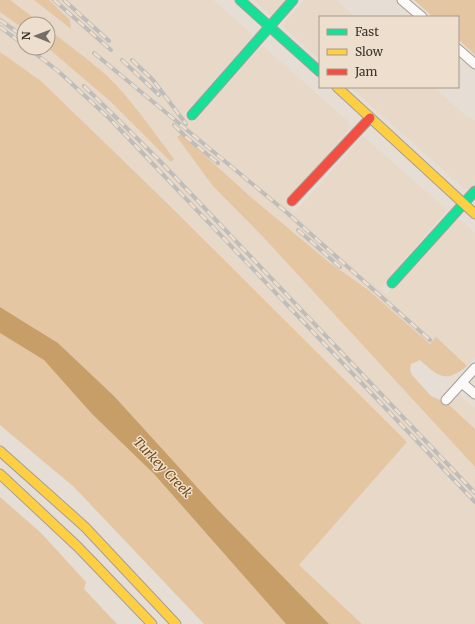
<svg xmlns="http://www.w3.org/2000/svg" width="475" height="624" viewBox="0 0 475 624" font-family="Merriweather,serif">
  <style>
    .built { fill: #e7d8c7 }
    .green { fill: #e4c6a2 }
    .water { fill: #c89e68 }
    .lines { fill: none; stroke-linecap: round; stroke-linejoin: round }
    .street-casing { stroke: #a59e97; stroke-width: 11 }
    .fast-casing { stroke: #a59e97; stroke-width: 11 }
    .slow-casing { stroke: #a59e97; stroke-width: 11 }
    .jam-casing { stroke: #a59e97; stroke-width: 11 }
    .street { stroke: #fbfaf9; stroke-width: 9 }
    .fast { stroke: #16e098; stroke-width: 9 }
    .slow { stroke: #ffcf43; stroke-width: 9 }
    .jam { stroke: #f24e42; stroke-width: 9 }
    .rail-casing { stroke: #bfbdba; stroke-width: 4 }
    .rail { stroke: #eddecd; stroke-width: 2.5; stroke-dasharray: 8; stroke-linecap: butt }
    .labels { text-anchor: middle; stroke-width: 3; stroke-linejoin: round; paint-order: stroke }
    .water-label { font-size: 13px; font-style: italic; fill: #6f4811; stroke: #eddecd }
  </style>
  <rect width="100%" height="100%" fill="#e6ddd4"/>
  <g class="built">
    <polygon points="10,0 34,0 67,27 70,20 49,0 213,0 251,33 252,37 184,114 193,123 259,49 264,47 348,121 351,126 287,205 295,212 362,137 364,137 447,210 380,288 386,295 456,220 461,220 475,233 475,357 467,366 436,338 430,344 367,289 330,263 253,199 181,134 177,137 212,185 265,239 475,467 475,624 362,624 299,565 407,442 169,205 41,81 0,52 0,12 24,29 24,48 48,48 111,102 171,162 174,159 133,105 105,75 48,29 48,24 42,24"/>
    <polygon points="253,0 288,0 272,16"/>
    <polygon points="305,0 336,0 355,17 320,17 320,60 283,26 285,22"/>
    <polygon points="350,87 433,87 467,117 475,120 475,183 469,189 465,189"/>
    <polygon points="456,393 475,408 475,429 447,403"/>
  </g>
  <g class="green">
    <polygon points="0,0 10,0 42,24 24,24 24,29 0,12"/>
    <polygon points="34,0 49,0 70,20 71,29"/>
    <polygon points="414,0 475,0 475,55 458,39 458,17 433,17"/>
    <path d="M48 29C67 44 88 59 106 75 132 100 152 130 174 159L171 162 111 102 48 48Z"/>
    <polygon points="0,52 41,81 169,205 407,442 299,565 362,624 329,624 218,510 114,396 58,343 0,307"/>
    <path d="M181 134 253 199 330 263 367 289 430 344 436 337 467 366C445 384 438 376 420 360L411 364 410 370 412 375 431 396 447 403 475 429V467L265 239 212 185 177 137Z"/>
    <polygon points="0,333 44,359 92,414 154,474 286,624 204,624 74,487 0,425"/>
    <polygon points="0,497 41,533 86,582 84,589 117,624 0,624"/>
  </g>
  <polygon class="water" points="0,307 58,343 114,396 218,510 329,624 286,624 154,474 92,414 44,360 0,333"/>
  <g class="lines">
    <defs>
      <g id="street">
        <polyline points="402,0 422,17"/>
        <polyline points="458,49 475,64"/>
        <polyline points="462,383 475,394"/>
        <polyline points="446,400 475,368"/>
      </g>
      <g id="fast">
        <polyline points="240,0 320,72"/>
        <polyline points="192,115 293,0"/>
        <polyline points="392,283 475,191"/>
      </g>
      <g id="slow">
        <polyline points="337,87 475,214"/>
        <polyline points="0,451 85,527 176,624"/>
        <polyline points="0,474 78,547 152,624"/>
      </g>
      <polyline id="jam" points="292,201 370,118"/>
    </defs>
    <use href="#street" class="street-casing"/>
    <use href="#fast" class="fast-casing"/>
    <use href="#slow" class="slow-casing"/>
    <use href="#jam" class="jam-casing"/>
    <use href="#street" class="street"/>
    <use href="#fast" class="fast"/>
    <use href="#slow" class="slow"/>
    <use href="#jam" class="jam"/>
    <defs>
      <g id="rail">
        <polyline points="54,0 111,50"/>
        <polyline points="64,0 109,41"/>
        <polyline points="0,20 24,37"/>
        <polyline points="0,27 24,45"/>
        <polyline points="28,48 58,71 110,119 475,502"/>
        <polyline points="94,53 285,211 430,340"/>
        <polyline points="122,60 159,95"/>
        <polyline points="132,60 153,80 186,124"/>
        <polyline points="84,86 158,159 475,493"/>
        <polyline points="174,125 187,138 218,163"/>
        <polyline points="298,230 340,267"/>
      </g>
    </defs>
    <use href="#rail" class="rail-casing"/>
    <use href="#rail" class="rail"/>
  </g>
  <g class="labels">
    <g class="water-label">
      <text transform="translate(163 467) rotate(46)" y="5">Turkey Creek</text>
    </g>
  </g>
  <rect x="319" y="16" width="140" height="72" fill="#eddecd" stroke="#a59a8d"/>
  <rect x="327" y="29" width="20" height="6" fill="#16e098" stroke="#a59a8d"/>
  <text x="355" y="36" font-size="12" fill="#38332c">Fast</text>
  <rect x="327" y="49" width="20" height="6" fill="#ffcf43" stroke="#a59a8d"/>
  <text x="355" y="56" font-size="12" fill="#38332c">Slow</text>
  <rect x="327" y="69" width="20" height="6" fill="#f24e42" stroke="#a59a8d"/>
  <text x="355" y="76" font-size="12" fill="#38332c">Jam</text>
  <g transform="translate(36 36) rotate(271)"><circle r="19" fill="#eddecd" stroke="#a59a8d"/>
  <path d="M0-3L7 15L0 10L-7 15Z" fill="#756e67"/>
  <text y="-6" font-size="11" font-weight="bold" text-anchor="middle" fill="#38332c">N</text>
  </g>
</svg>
